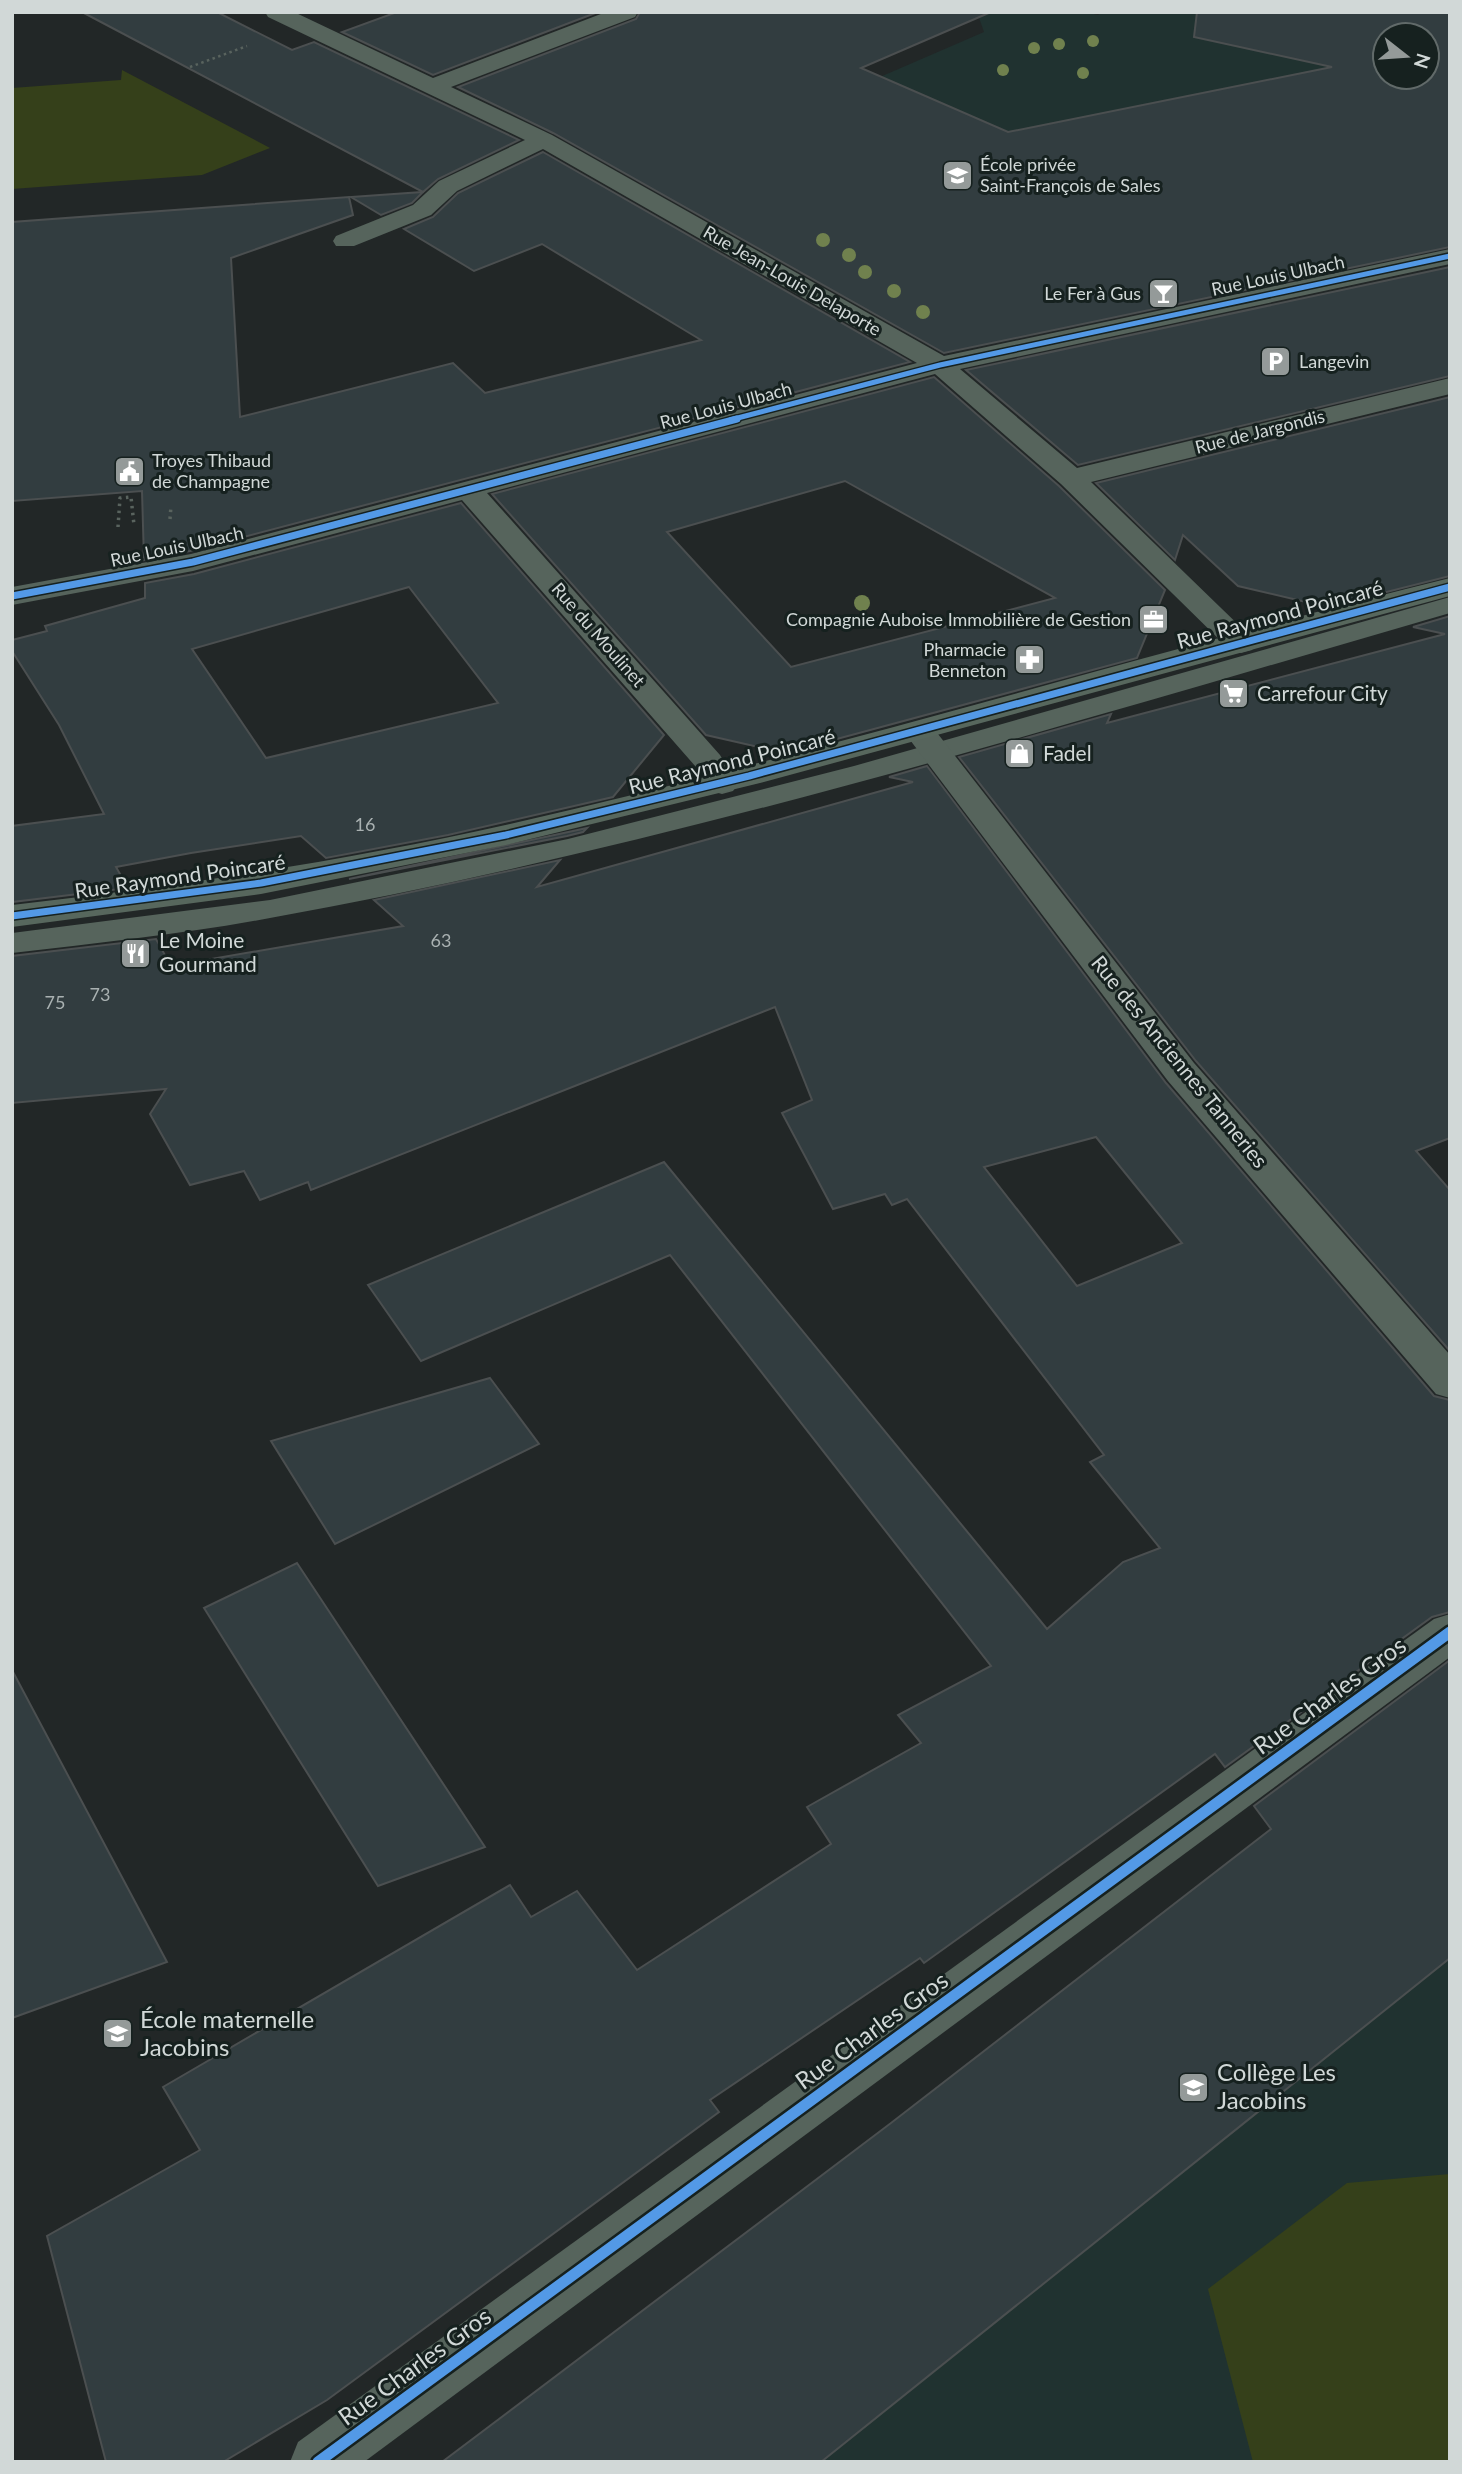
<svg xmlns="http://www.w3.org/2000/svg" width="1462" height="2474" viewBox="0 0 1462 2474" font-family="Lato,sans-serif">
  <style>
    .built { fill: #203230 }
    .green { fill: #35401a }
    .building { fill: #323d40; stroke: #4b4f50; stroke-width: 2; fill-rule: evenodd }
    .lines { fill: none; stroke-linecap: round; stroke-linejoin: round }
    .path-far1 { stroke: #59635e; stroke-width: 2.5; stroke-dasharray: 2.5 3.5; stroke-linecap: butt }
    .path { stroke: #59635e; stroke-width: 3.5; stroke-dasharray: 2.5 4.5; stroke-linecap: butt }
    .lane { fill: #56645c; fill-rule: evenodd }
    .street { fill: #56645c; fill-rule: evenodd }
    .secondary { fill: #57675d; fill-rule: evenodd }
    .cycleway-far2-casing { stroke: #16211f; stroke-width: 8 }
    .cycleway-far1-casing { stroke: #16211f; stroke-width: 10 }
    .cycleway-casing { stroke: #16211f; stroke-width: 16 }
    .cycleway-far2 { stroke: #5399e6; stroke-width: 5 }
    .cycleway-far1 { stroke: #5399e6; stroke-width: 7 }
    .cycleway { stroke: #5399e6; stroke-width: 11 }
    .tree { fill: #70814e }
    .labels { text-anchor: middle; stroke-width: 6; stroke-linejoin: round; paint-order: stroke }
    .far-poi-label { font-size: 18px; fill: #d1d8d7; stroke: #16211f; text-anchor: start }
    .far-street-label { font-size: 18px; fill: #d1d8d7; stroke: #16211f }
    .number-label { font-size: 18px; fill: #a9b1b1 }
    .street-label { font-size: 21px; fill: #d1d8d7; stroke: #16211f }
    .poi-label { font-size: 21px; fill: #d1d8d7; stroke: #16211f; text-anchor: start }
    .near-street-label { font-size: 24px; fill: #d1d8d7; stroke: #16211f }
    .near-poi-label { font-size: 24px; fill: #d1d8d7; stroke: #16211f; text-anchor: start }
  </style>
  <rect width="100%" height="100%" fill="#222727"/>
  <g class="built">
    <polygon points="977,12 1085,12 1098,15 1102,12 1332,12 1385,35 1385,77 1427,77 1450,114 667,151 843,93 984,32"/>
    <polygon points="1450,1696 1450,2462 442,2462 891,2123"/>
  </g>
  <g class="green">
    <polygon points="122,70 270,148 202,175 12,189 12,88 121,80"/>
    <polygon points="1450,2174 1450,2462 1253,2462 1208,2289 1347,2183"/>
  </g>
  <g class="building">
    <polygon points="82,12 217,12 292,50 314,42 519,140 438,179 423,192"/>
    <polygon points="397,12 598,12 433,75 342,32"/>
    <path d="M640 12H991L861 68 1008 132 1332 67 1194 37 1197 12H1450V247L944 353 553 133 458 87 636 19ZM1385 35H1427V77H1385Z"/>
    <polygon points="543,152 910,362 190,551 144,560 142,491 12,501 12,222 349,197 353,215 231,258 240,417 453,363 485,393 701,340 542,244 474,271 404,229 433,217 458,193"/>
    <polygon points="423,192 412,203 381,215 351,197"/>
    <polygon points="1450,267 1450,376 1078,465 966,370"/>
    <path d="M934 377 1059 486 1165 590 1137 658 785 753 706 735 492 494ZM845 481 908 516 1055 598 791 667 667 532Z"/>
    <polygon points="1450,397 1450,576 1327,607 1238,586 1183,535 1175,560 1096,483"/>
    <path d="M461 503 664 735 613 797 448 835 326 858 301 836 191 853 116 867 128 888 12 902V826L104 814 59 725 12 651V640L47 631 45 626 145 598V583L194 574ZM409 587 498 703 266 758 192 649Z"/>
    <polygon points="1450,616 1450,1138 1416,1151 1450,1190 1450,1351 1196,1061 959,757 1111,714 1107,723 1445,634 1413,627"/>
    <path d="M927 766 1166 1083 1434 1396 1450 1400V1612L1432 1617 1225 1767 1215 1754 924 1963 920 1958 710 2100 719 2112 327 2400 223 2462H106L47 2236 200 2150 163 2087 510 1885 531 1917 577 1891 637 1970 831 1844 807 1807 921 1743 898 1715 991 1666 670 1255 421 1361 368 1285 664 1162 1047 1629 1123 1562 1160 1548 1090 1462 1104 1455 907 1199 892 1205 885 1194 833 1209 782 1113 812 1100 775 1007 311 1190 308 1182 260 1200 244 1171 190 1185 150 1114 166 1089 12 1103V956L156 939 171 966 403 926 374 900 560 860 537 887 913 782 889 777ZM1096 1137 1182 1243 1077 1286 984 1167Z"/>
    <polygon points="587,828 583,832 567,836 349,879"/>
    <polygon points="490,1378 539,1444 335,1544 271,1441"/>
    <polygon points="297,1563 485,1847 378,1886 204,1608"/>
    <polygon points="1450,1660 1450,1958 821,2462 442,2462 891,2123 1271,1829 1254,1806"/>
    <polygon points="12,1670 167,1962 12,2018"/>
  </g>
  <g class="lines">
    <polyline class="path-far1" points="190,67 247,46"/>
    <g class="path">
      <polyline points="170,519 171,506"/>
      <polyline points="118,527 120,498 131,497 134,525"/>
    </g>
    <path class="lane" d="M1450 597V613C1060 726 670 846 270 918 185 934 98 943 12 953V933L270 900 568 839 854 766Z"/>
    <g class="street">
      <polygon points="265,12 294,12 433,78 606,12 638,12 635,17 451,87 552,135 944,356 1450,249 1450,264 960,369 1077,468 1450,378 1450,394 1091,482 1252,638 1256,644 1252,650 1241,653 1230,650 1061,484 935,374 487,493 720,755 738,784 733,791 722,794 711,791 696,767 462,500 193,571 12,605 12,587 191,554 917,363 543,149 457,191 431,215 354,246 336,246 333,241 336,236 413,205 439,181 525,140 268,17"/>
      <polygon points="920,723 931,725 1194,1063 1450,1355 1450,1398 1436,1394 1168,1081 904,732 909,725"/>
      <polygon points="1450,1614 1450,1657 364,2462 290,2462 298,2442 1434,1619"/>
    </g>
    <path class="secondary" d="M1450 578V596L760 783 506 845 261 894 12 927V905C179 886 345 861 510 824 826 752 1135 656 1450 578Z"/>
    <defs>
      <polyline id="cycleway-far2" points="730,420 940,365 1450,256"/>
      <g id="cycleway-far1">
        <polyline points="12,596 193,562 737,419"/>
        <polyline points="12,916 261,883 506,835 749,776 1450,587"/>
      </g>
      <polyline id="cycleway" points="318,2462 1450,1632"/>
    </defs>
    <use href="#cycleway-far2" class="cycleway-far2-casing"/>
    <use href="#cycleway-far1" class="cycleway-far1-casing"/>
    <use href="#cycleway" class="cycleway-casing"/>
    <use href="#cycleway-far2" class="cycleway-far2"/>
    <use href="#cycleway-far1" class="cycleway-far1"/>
    <use href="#cycleway" class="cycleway"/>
  </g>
  <g class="tree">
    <circle cx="1093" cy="41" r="6"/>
    <circle cx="1059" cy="44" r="6"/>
    <circle cx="1034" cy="48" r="6"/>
    <circle cx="1003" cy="70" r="6"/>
    <circle cx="1083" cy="73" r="6"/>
    <circle cx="823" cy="240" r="7"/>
    <circle cx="849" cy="255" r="7"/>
    <circle cx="865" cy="272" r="7"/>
    <circle cx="894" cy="291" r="7"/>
    <circle cx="923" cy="312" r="7"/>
    <circle cx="862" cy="603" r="8"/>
  </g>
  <defs>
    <symbol id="school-square" viewBox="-11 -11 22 22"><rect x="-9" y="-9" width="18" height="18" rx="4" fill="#949a99" stroke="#16211f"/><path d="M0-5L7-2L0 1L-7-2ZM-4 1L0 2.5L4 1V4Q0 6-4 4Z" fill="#fff"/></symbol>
    <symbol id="bar-square" viewBox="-11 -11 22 22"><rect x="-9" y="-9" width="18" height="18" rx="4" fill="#949a99" stroke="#16211f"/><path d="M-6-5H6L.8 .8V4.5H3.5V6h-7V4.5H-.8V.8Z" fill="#fff"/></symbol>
    <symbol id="parking-square" viewBox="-11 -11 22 22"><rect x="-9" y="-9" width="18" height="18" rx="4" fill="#949a99" stroke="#16211f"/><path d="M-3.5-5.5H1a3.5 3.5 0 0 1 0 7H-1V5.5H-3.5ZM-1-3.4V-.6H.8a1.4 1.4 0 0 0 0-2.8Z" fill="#fff"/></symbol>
    <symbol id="civic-square" viewBox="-11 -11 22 22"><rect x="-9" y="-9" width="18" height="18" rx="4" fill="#949a99" stroke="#16211f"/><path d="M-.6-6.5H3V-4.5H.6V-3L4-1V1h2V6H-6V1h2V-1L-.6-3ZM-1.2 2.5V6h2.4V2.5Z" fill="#fff"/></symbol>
    <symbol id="office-square" viewBox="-11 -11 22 22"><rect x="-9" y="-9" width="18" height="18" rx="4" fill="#949a99" stroke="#16211f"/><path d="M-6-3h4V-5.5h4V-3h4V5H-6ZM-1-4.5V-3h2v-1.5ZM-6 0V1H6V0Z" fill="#fff"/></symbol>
    <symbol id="pharmacy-square" viewBox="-11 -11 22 22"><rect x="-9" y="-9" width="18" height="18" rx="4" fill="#949a99" stroke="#16211f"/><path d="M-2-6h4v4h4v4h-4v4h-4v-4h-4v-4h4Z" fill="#fff"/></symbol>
    <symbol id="supermarket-square" viewBox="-11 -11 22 22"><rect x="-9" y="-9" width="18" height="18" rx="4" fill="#949a99" stroke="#16211f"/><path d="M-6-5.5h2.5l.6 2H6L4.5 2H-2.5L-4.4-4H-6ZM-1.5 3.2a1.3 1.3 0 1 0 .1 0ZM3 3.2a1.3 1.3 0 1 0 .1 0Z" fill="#fff"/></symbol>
    <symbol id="shop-square" viewBox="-11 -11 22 22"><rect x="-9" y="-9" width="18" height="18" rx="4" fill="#949a99" stroke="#16211f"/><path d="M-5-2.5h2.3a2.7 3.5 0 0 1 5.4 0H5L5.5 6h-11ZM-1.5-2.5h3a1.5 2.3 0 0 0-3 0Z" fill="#fff"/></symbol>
    <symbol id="restaurant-square" viewBox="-11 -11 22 22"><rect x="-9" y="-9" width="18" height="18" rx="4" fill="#949a99" stroke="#16211f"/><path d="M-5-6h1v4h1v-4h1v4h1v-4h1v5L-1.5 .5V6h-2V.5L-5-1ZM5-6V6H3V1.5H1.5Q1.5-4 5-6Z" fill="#fff"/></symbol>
  </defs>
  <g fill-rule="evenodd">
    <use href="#school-square" x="940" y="158" width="35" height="35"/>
    <use href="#bar-square" x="1146" y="276" width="35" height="35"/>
    <use href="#parking-square" x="1258" y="344" width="35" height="35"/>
    <use href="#civic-square" x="112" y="454" width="35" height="35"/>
    <use href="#office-square" x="1136" y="602" width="35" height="35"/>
    <use href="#pharmacy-square" x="1012" y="642" width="35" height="35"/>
    <use href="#supermarket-square" x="1216" y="676" width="35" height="35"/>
    <use href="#shop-square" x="1002" y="736" width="35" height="35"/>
    <use href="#restaurant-square" x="118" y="936" width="35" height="35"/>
    <use href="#school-square" x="100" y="2016" width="35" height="35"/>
    <use href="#school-square" x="1176" y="2070" width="35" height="35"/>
  </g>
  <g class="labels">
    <g class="far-poi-label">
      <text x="980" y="171">École privée<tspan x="980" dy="21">Saint-François de Sales</tspan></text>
      <text x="1141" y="300" text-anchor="end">Le Fer à Gus</text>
      <text x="1299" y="368">Langevin</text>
      <text x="152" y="467">Troyes Thibaud<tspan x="152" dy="21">de Champagne</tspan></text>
      <text x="1131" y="626" text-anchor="end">Compagnie Auboise Immobilière de Gestion</text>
      <text x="1006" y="656" text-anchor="end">Pharmacie<tspan x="1006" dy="21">Benneton</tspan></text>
    </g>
    <g class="far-street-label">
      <text transform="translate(1278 276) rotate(-12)" y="6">Rue Louis Ulbach</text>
      <text transform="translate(792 281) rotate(30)" y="6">Rue Jean-Louis Delaporte</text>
      <text transform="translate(726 406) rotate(-15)" y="6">Rue Louis Ulbach</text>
      <text transform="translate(1260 432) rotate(-14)" y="6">Rue de Jargondis</text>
      <text transform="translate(177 547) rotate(-12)" y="6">Rue Louis Ulbach</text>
      <text transform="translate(598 635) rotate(49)" y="6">Rue du Moulinet</text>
    </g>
    <g class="number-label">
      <text x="365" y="831">16</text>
      <text x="441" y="947">63</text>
      <text x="100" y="1001">73</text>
      <text x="55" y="1009">75</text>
    </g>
    <g class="street-label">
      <text transform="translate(1280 615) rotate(-15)" y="7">Rue Raymond Poincaré</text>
      <text transform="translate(732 762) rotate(-14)" y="7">Rue Raymond Poincaré</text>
      <text transform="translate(180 877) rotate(-8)" y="7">Rue Raymond Poincaré</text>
      <text transform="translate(1179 1062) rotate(51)" y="7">Rue des Anciennes Tanneries</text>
    </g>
    <g class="poi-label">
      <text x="1257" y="701">Carrefour City</text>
      <text x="1043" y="761">Fadel</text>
      <text x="159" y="948">Le Moine<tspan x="159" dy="24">Gourmand</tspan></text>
    </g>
    <g class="near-street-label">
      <text transform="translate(1330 1696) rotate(-36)" y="8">Rue Charles Gros</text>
      <text transform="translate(872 2031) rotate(-36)" y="8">Rue Charles Gros</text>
      <text transform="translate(415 2367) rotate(-36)" y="8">Rue Charles Gros</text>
    </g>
    <g class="near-poi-label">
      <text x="140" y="2028">École maternelle<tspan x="140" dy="28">Jacobins</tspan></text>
      <text x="1217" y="2081">Collège Les<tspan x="1217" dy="28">Jacobins</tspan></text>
    </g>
  </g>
  <rect width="1462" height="2474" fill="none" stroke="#d1d8d7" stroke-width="28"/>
  <g transform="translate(1406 56) rotate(107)"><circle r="33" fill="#16211f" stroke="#616a69" stroke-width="2"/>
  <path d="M0-5L12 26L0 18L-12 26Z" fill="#949a99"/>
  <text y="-10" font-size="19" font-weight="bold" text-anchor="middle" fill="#d1d8d7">N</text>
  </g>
</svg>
